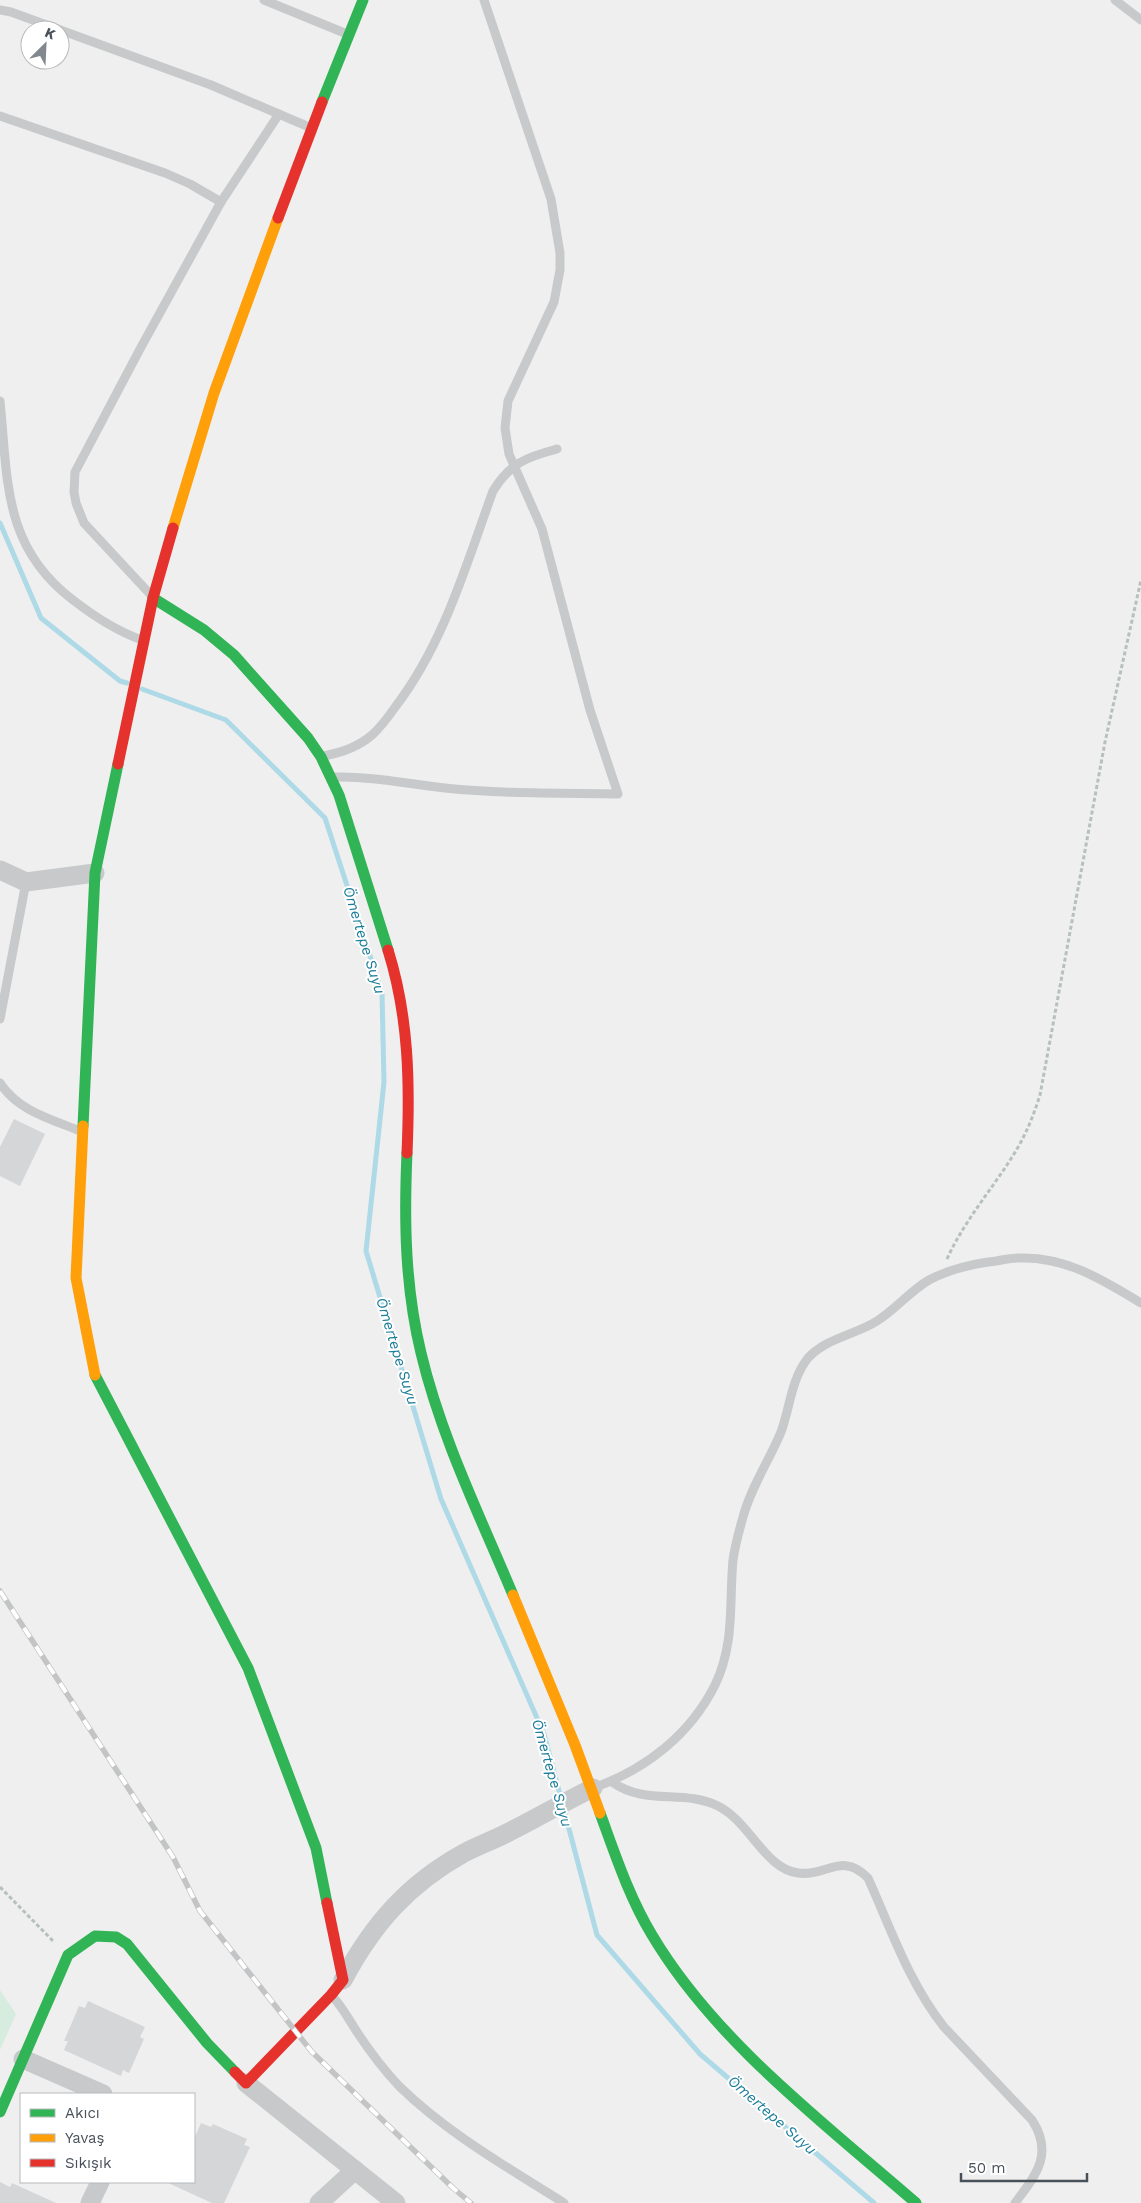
<svg xmlns="http://www.w3.org/2000/svg" width="1141" height="2203" viewBox="0 0 1141 2203" font-family="'Work Sans',sans-serif">
  <style>
    .green { fill: #d5ecde }
    .lines { fill: none; stroke-linecap: round; stroke-linejoin: round }
    .stream { stroke: #aed9e6; stroke-width: 5 }
    .building { fill: #d5d6d8 }
    .path { stroke: #b6c0bd; stroke-width: 3; stroke-dasharray: 4 2.5; stroke-linecap: butt }
    .lane { stroke: #c7c9ca; stroke-width: 9 }
    .street { stroke: #c7c9ca; stroke-width: 19 }
    .fast { stroke: #30b455; stroke-width: 11 }
    .slow { stroke: #ff9f0a; stroke-width: 11 }
    .jam { stroke: #e5322d; stroke-width: 11 }
    .rail-casing { stroke: #c3c4c5; stroke-width: 5.5 }
    .rail { stroke: #fff; stroke-width: 4; stroke-dasharray: 11; stroke-linecap: butt }
    .labels { text-anchor: middle; stroke-width: 4; stroke-linejoin: round; paint-order: stroke }
    .water-label { font-size: 15px; font-style: italic; fill: #1c7d98; stroke: #fff }
  </style>
  <rect width="100%" height="100%" fill="#efefef"/>
  <polygon class="green" points="0,1990 16,2014 0,2050"/>
  <g class="lines">
    <g class="stream">
      <polyline points="0,523 41,618 120,681 127,683"/>
      <polyline points="142,689 226,720 325,818 382,993 384,1082 366,1251 441,1499 544,1734 597,1935 700,2054 874,2203"/>
    </g>
  </g>
  <g class="building">
    <polygon points="14,1119 45,1134 20,1186 0,1176 0,1147"/>
    <polygon points="88,2001 145,2027 140,2037 144,2039 129,2073 123,2070 121,2076 64,2050 68,2041 64,2041 79,2006 85,2008"/>
    <polygon points="201,2123 211,2127 213,2124 247,2139 244,2145 250,2147 224,2203 212,2203 166,2182 194,2182 194,2139"/>
    <polygon points="0,2182 10,2187 12,2183 56,2203 0,2203"/>
  </g>
  <g class="lines">
    <g class="path">
      <path d="M947 1259C965 1219 995 1186 1017 1149 1027 1132 1034 1114 1040 1095L1105 742 1141 580"/>
      <polyline points="0,1887 54,1942"/>
    </g>
    <g class="lane">
      <polyline points="264,0 347,34"/>
      <polyline points="1115,0 1141,20"/>
      <polyline points="0,10 11,12 211,85 309,127"/>
      <polyline points="0,116 165,173 190,184 221,202"/>
      <path d="M0 401C8 481 3 547 73 600 95 617 116 631 142 640"/>
      <polyline points="150,594 84,523 76,503 74,492 75,472 140,349 221,202 279,114"/>
      <path d="M323 756C341 753 358 747 372 735 381 727 389 716 396 706 444 643 466 565 493 491 510 463 527 457 557 449"/>
      <path d="M334 777C372 776 408 784 445 788 503 794 560 793 618 794L590 710 542 529 509 454 505 428 508 401 554 302 560 270V253L551 199 484 0"/>
      <polyline points="0,1019 26,882"/>
      <path d="M0 1083C18 1111 51 1119 80 1131"/>
      <path d="M612 1782C646 1806 683 1789 718 1806 750 1822 765 1869 798 1873 826 1877 842 1851 868 1878 891 1929 909 1983 944 2027L1032 2120C1054 2154 1036 2175 1015 2203"/>
      <path d="M593 1788C645 1770 690 1735 715 1685 735 1644 729 1603 733 1560 735 1545 739 1531 743 1517 751 1487 769 1461 781 1432 790 1408 791 1379 808 1358 826 1338 855 1335 877 1321 896 1309 910 1291 929 1280 948 1270 968 1265 988 1262 998 1261 1009 1258 1019 1258 1065 1256 1103 1280 1141 1303"/>
      <path d="M333 1997C344 2009 350 2022 359 2035 371 2053 384 2070 399 2086 447 2133 507 2167 564 2203"/>
    </g>
    <g class="street">
      <polyline points="0,870 26,882 95,873"/>
      <path d="M343 1980C373 1924 408 1884 464 1853 479 1845 494 1840 509 1832 537 1818 564 1802 593 1788"/>
      <polyline points="23,2059 103,2094"/>
      <polyline points="246,2083 396,2203"/>
      <polyline points="90,2203 100,2182"/>
      <polyline points="319,2203 355,2170"/>
    </g>
    <g class="fast">
      <polyline points="322,102 363,0"/>
      <polyline points="153,598 204,630 234,655 308,738 321,757 339,795 388,950"/>
      <polyline points="83,1126 95,873 118,764"/>
      <path d="M407 1153C404 1221 405 1287 421 1353 441 1437 480 1516 513 1595"/>
      <polyline points="95,1375 248,1668 316,1848 327,1903"/>
      <path d="M600 1813C615 1854 629 1897 652 1935 715 2041 824 2123 916 2203"/>
      <polyline points="0,2112 68,1955 95,1936 116,1937 127,1944 207,2043 235,2072"/>
    </g>
    <g class="slow">
      <polyline points="173,528 214,393 278,218"/>
      <polyline points="83,1126 76,1278 95,1375"/>
      <polyline points="513,1595 575,1745 600,1813"/>
    </g>
    <g class="jam">
      <polyline points="278,218 322,102"/>
      <polyline points="118,764 153,598 173,528"/>
      <path d="M388 950C409 1017 410 1084 407 1153"/>
      <polyline points="235,2072 246,2083 331,1995 343,1980 327,1903"/>
    </g>
    <defs>
      <polyline id="rail" points="0,1591 173,1857 200,1911 312,2052 453,2188 471,2203"/>
    </defs>
    <use href="#rail" class="rail-casing"/>
    <use href="#rail" class="rail"/>
  </g>
  <g class="labels">
    <g class="water-label">
      <text transform="translate(364 940) rotate(73)" y="5">Ömertepe Suyu</text>
      <text transform="translate(397 1351) rotate(73)" y="5">Ömertepe Suyu</text>
      <text transform="translate(552 1773) rotate(74)" y="5">Ömertepe Suyu</text>
      <text transform="translate(772 2115) rotate(41)" y="5">Ömertepe Suyu</text>
    </g>
  </g>
  <rect x="20" y="2093" width="175" height="90" fill="#ffffff" stroke="#b6b9bd"/>
  <rect x="30" y="2109" width="25" height="8" fill="#30b455" stroke="#b6b9bd"/>
  <text x="65" y="2118" font-size="15" fill="#485159">Akıcı</text>
  <rect x="30" y="2134" width="25" height="8" fill="#ff9f0a" stroke="#b6b9bd"/>
  <text x="65" y="2143" font-size="15" fill="#485159">Yavaş</text>
  <rect x="30" y="2159" width="25" height="8" fill="#e5322d" stroke="#b6b9bd"/>
  <text x="65" y="2168" font-size="15" fill="#485159">Sıkışık</text>
  <g transform="translate(45 45) rotate(24)"><circle r="24" fill="#ffffff" stroke="#b6b9bd"/>
  <path d="M0-4L9 19L0 12L-9 19Z" fill="#82888e"/>
  <text y="-8" font-size="14" font-weight="bold" text-anchor="middle" fill="#485159">K</text>
  </g>
  <path d="M961 2173v8h126v-8" fill="none" stroke="#485159" stroke-width="2.5"/>
  <text x="968" y="2173" font-size="15" fill="#485159" stroke="#ffffff" stroke-width="4" paint-order="stroke">50 m</text>
</svg>
